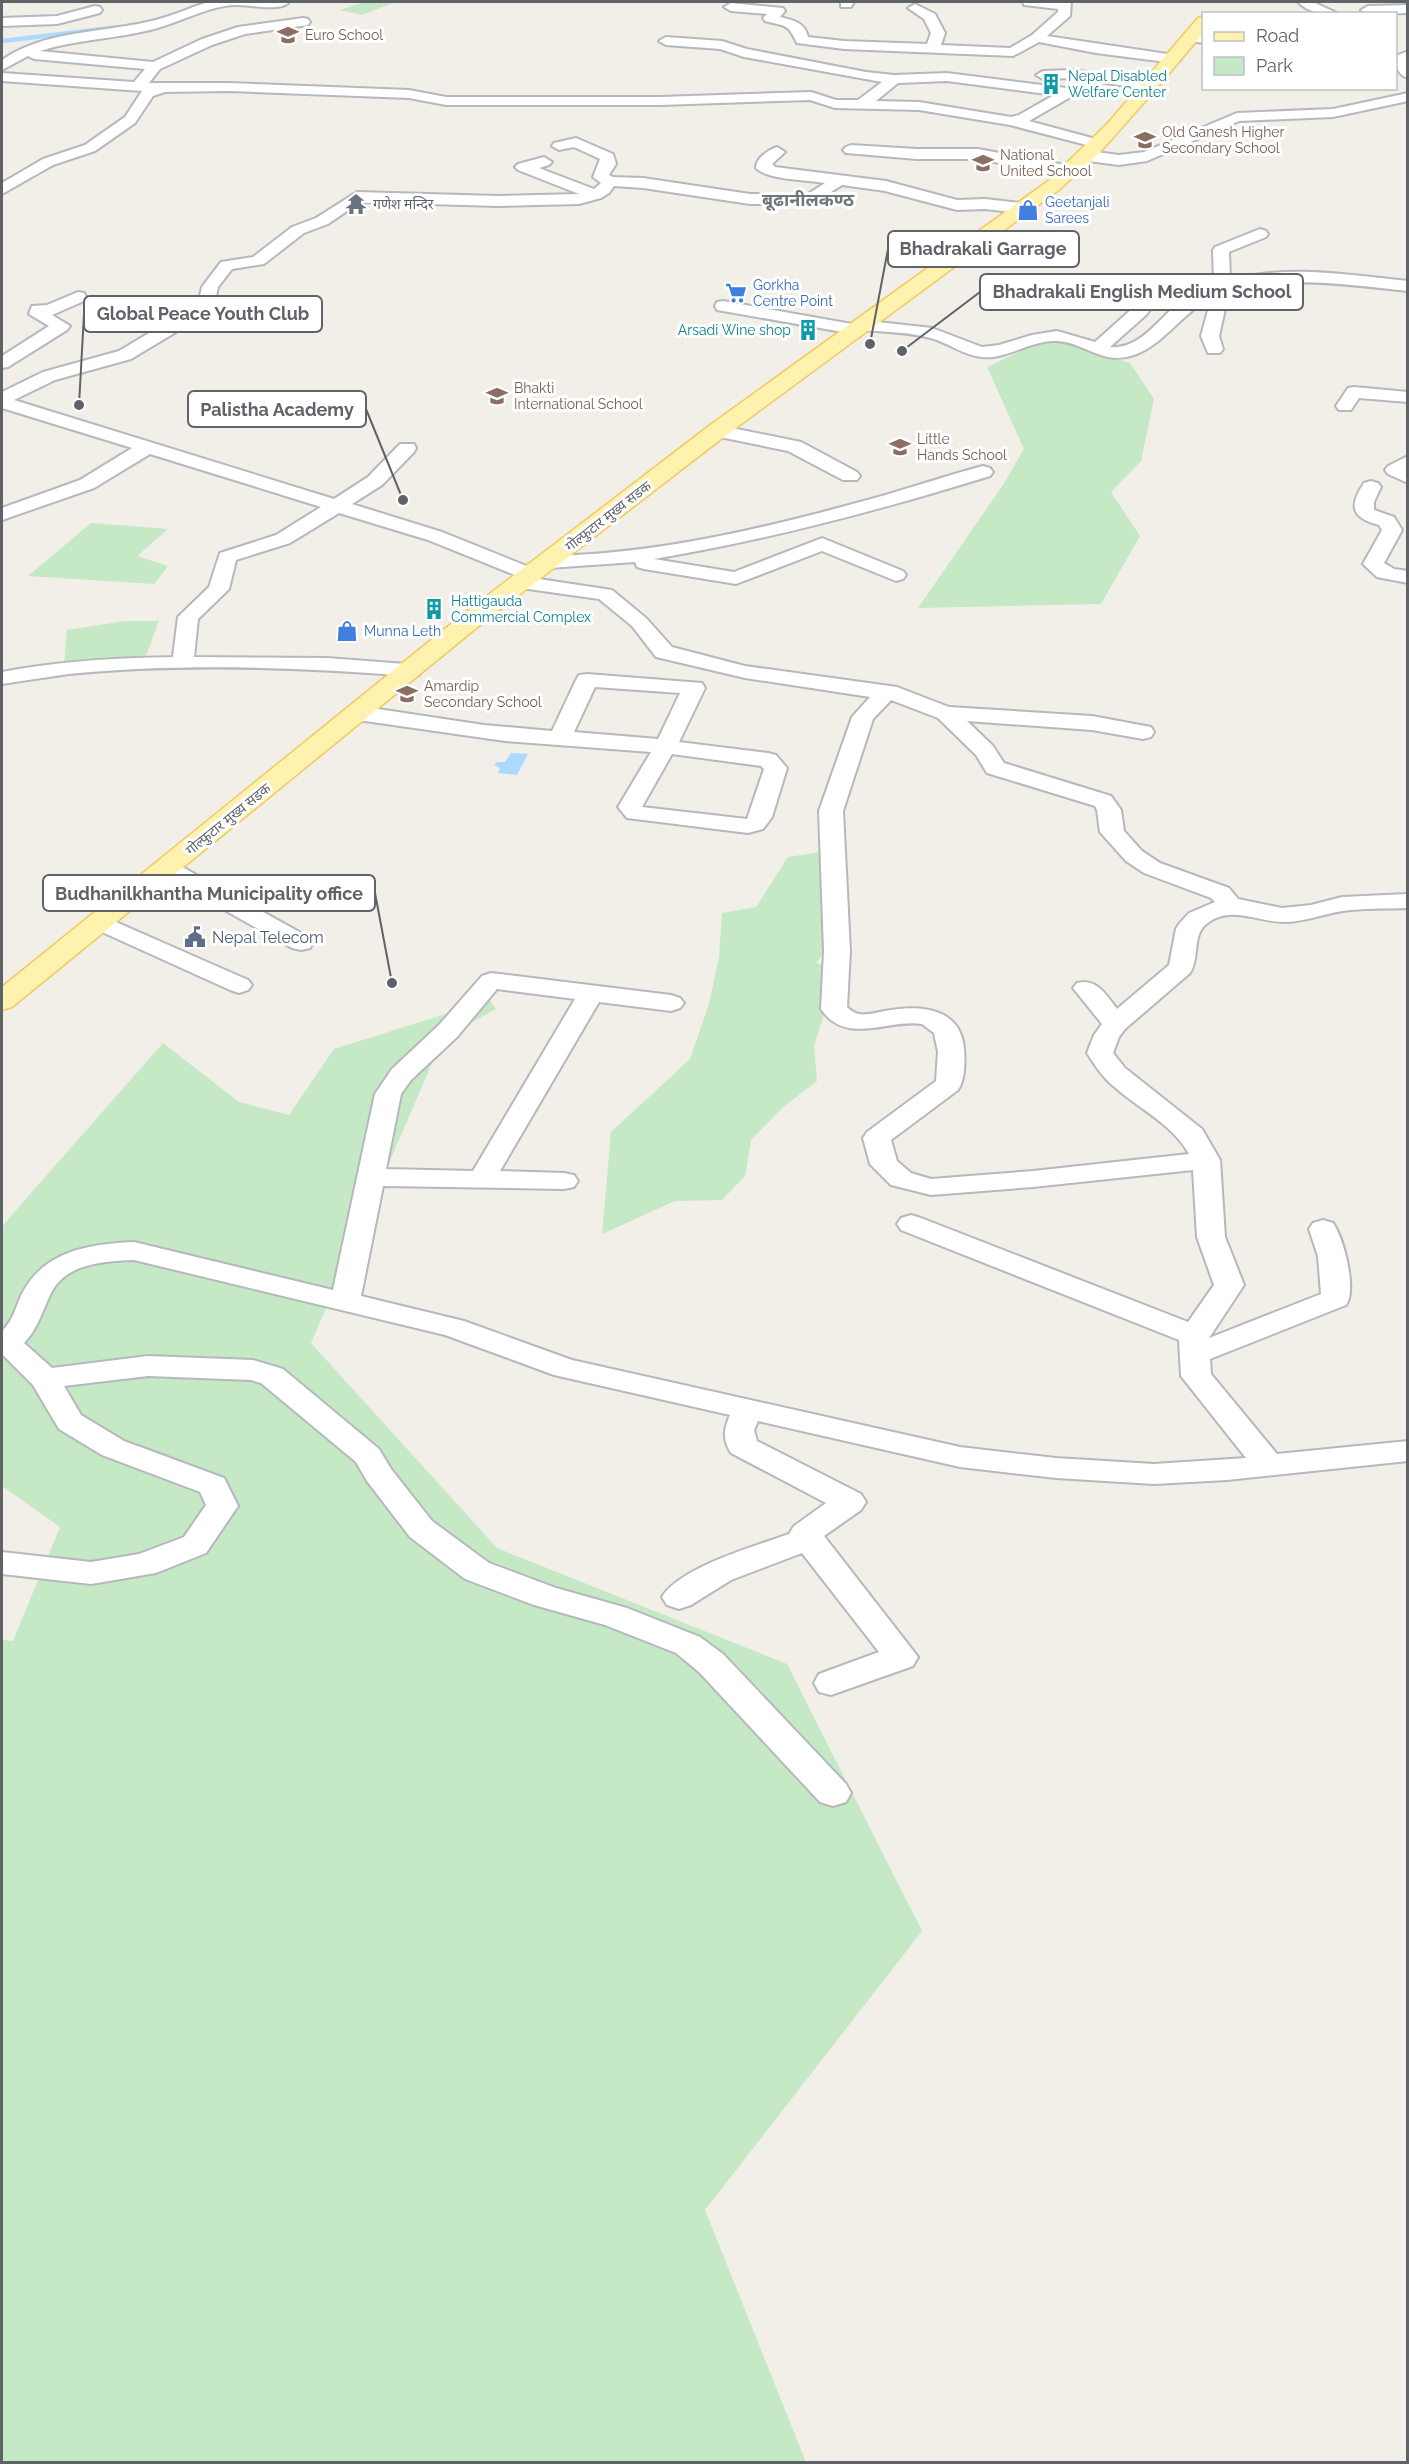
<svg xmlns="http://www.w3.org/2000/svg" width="1409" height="2464" viewBox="0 0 1409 2464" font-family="Raleway,'Noto Sans Devanagari',sans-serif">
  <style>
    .green { fill: #c5e8c5 }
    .water { fill: #aadaff }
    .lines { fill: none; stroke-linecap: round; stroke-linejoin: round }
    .stream { stroke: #aadaff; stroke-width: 4.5 }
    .minor-casing { stroke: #b5b8bc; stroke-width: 4 }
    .major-casing { stroke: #f2c960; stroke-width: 3 }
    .minor { fill: #fff; fill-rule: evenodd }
    .major { fill: #fff2af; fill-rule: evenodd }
    .labels { text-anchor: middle; stroke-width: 6; stroke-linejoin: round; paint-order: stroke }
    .far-education-label { font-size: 14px; fill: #785e54; stroke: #fff; text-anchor: start }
    .far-culture-label { font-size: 14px; fill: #0d838f; stroke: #fff; text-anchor: start }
    .far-shop-label { font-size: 14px; fill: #366cbe; stroke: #fff; text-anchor: start }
    .far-worship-label { font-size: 14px; fill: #5b616d; stroke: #fff; text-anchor: start }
    .far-street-label { font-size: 14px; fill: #5f6368; stroke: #fff }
    .service-label { font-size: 16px; fill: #4e5e75; stroke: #fff; text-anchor: start }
    .far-district-label { font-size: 18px; font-weight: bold; fill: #70757a; stroke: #fff }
    .leader { fill: none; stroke: #5f6368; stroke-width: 2 }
    .callout-dot { fill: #5f6368; stroke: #fff; stroke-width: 2 }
    .callout { fill: #fff; stroke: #5f6368; stroke-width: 2 }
    .callout-label { font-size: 18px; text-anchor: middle; font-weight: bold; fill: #5f6368 }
  </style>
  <rect width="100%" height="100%" fill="#f1efe8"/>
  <g class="green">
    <polygon points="364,2 393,3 362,15 340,10"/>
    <polygon points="1048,338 1130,363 1154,399 1141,461 1111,492 1140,536 1101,604 918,608 1003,485 1024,449 987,367"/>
    <polygon points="91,523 168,529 137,556 168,566 154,584 28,576"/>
    <polygon points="125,621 159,621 144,661 64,665 67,630"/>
    <polygon points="821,852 831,943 816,963 829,966 826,1008 814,1046 817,1081 782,1108 751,1140 745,1176 722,1200 675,1201 602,1234 611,1132 690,1059 709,1004 719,957 722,913 756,907 788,857"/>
    <polygon points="487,996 496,1009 443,1038 311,1343 497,1548 787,1664 922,1931 705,2210 806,2462 2,2462 2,1640 13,1641 60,1527 2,1486 2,1226 163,1043 239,1102 289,1115 334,1049 452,1012"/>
  </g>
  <polygon class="water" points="511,753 528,754 517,775 498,773 500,768 494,765 497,762 505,762"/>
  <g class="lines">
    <g class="stream">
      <polyline points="282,2 289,2"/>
      <polyline points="190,9 206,2"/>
      <polyline points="2,41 129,26"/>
    </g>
    <defs>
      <g id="minor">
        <path d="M208 2 288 3C278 12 246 4 234 5 206 7 181 22 154 29 117 39 77 39 40 51L153 62 202 39 238 27 303 18 308 19 310 22 308 25 245 34 212 45 160 69 149 83H229L409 90 446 97H660L811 92 836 100H858L882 82 744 57 720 49 666 45 659 41 666 37 722 41 747 49 866 72 894 75 947 73 1074 89 1076 92 1074 95 1029 121 1103 141 1105 144 1098 148 1010 125 919 110 835 108 810 100 660 105H446L409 98 229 91 165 92 153 96 135 123 95 151 53 165 2 194V183L43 159 85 145 125 117 142 91 2 81V73L134 82 145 69 34 59 28 56 2 70V60C43 31 99 33 147 22 168 18 189 8 208 2ZM947 81 1054 95 1019 115 1011 117 919 102 876 101 898 83Z"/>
        <polygon points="841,2 854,2 851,7 841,7"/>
        <path d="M1023 2H1071L1070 16 1047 36 1174 55 1181 59 1174 63 1096 53 1039 42 1013 56 844 49 797 43C787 23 787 27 765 21L763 18 767 14 731 11 724 7 731 3 783 8 785 11 780 17C792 20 805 22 808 37L844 41 927 44 931 33 924 19 908 8 915 4 935 14 945 33 941 45 1010 48 1032 35 1058 12V9L1024 5Z"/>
        <path d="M1298 2H1313L1339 14C1324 14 1310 14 1298 2Z"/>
        <polygon points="1408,5 1408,13 1366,14 1361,10 1368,6"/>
        <polygon points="95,6 100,7 102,10 100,13 57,24 2,26 2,18 57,16"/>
        <polygon points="1190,33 1204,35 1204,43 1185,40 1183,37 1185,34"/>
        <path d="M1408 51V78C1397 75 1396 65 1396 56Z"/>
        <polygon points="1074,70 1151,82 1158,86 1151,90 1074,78 1043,79 1036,75 1043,71"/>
        <polygon points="1408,93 1408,101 1333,117 1239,121 1147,161 1119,165 1088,161 1080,156 1088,151 1119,155 1144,152 1237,113 1333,109"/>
        <path d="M576 138 613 154 616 164 609 175 613 177 643 178 750 194H808L825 183C809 180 767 180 756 168 756 158 768 150 777 147L785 152 772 164 775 167 886 181 957 200 985 199 1021 203 1029 208 1021 213 985 209 957 210 885 191 842 185 812 204H750L643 188 614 186 609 193 601 198 579 204 498 206 360 202 328 224 304 233 264 264 232 269 218 287 215 301 201 317 131 359 55 380 14 400 334 499 368 477 400 444H414L416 448 414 452 382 485 352 504 442 532 539 571 542 575 539 579 612 590 646 618 672 647 745 666 897 687 949 707 1092 716 1151 727 1154 732 1151 737 1143 739 1092 730 967 721 993 746 1004 763 1111 796 1121 810 1124 831 1142 851 1160 863 1229 888 1238 899 1282 908 1311 905 1342 897 1408 894V908C1386 909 1364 908 1343 911 1323 914 1304 922 1284 922 1257 922 1228 903 1204 926 1193 937 1199 960 1190 973L1125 1029 1119 1037 1113 1053 1125 1068 1202 1129 1220 1160 1225 1237 1244 1285 1209 1338 1321 1294 1318 1256 1309 1229 1313 1223 1323 1220 1333 1223C1344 1239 1357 1290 1346 1305L1210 1359 1211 1374 1277 1454 1408 1441V1461L1227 1480 1154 1484 1056 1478 960 1467 758 1421 754 1430 757 1441 861 1494 866 1502 861 1510 824 1536 918 1657 913 1666 831 1695 819 1692 814 1683 819 1674 879 1652 802 1553 731 1580 691 1605 679 1609 667 1605 662 1597C680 1567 756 1546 789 1534L794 1526 826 1503 731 1453C722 1439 724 1429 730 1415L554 1375 445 1335 134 1260C105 1261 66 1263 51 1293 42 1311 38 1329 24 1343L52 1368 148 1356 253 1360 283 1369 379 1449 391 1469 432 1521 489 1563 556 1588 627 1608 700 1637 723 1654 846 1784 851 1793 846 1802 833 1806 820 1802 699 1672 676 1653 605 1625 534 1605 465 1579 410 1537 367 1481 356 1462 261 1383 251 1380 148 1376 64 1386 81 1415 124 1441 224 1478 238 1506 206 1553 156 1573 91 1584 2 1574V1552L91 1562 139 1554 184 1537 206 1505 200 1492 102 1455 59 1429 33 1385 2 1354V1331C14 1320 16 1304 24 1290 47 1250 91 1244 134 1242L333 1290 375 1094 392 1069 439 1025 482 976 491 973 671 995 680 998 684 1003 680 1008 671 1011 599 1002 500 1171 564 1173 574 1175 578 1181 574 1187 564 1189 383 1186 361 1296 464 1321 572 1360 960 1447 1056 1458 1154 1464 1246 1458 1181 1376 1179 1340 901 1230 897 1224 901 1218 911 1215 921 1218 1188 1322 1214 1285 1197 1237 1193 1170 1033 1187 931 1195 891 1185 870 1164 863 1138 867 1132 936 1081 938 1052 934 1033 922 1024C887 1019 846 1046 821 1009L824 951 819 811 852 717 870 697 745 678 656 657 632 626 599 599 514 587 511 583 514 579 520 577 428 540 339 513 290 543 236 560 229 589 198 619 194 657 327 658 419 665 422 670 419 675 411 676C298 667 182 663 69 674 46 677 24 681 2 684V672C58 661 115 658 173 657L178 617 209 587 220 553 276 535 321 507 150 454 94 488 2 520V508L80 480 132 448 2 408V392L43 372 119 351 189 309 199 300 202 287 221 262 253 257 292 227 316 218 357 192 498 196 579 194 518 170 515 167 518 164 544 157 552 162 549 165 539 168 594 189 601 183 593 177 600 159 574 147 559 150 552 146 554 143ZM891 700 938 718 976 755 987 773 1095 806 1097 810 1100 832 1126 861 1144 873 1211 898 1215 902 1189 913 1179 924 1176 929 1169 965 1117 1009C1106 995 1097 978 1077 983L1073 988 1102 1024 1094 1035 1087 1053C1093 1062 1099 1072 1106 1079 1132 1106 1171 1121 1189 1154L1033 1171 931 1179 911 1173 897 1161 891 1140 958 1090C965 1080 965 1061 964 1049 961 1009 923 1005 891 1010 881 1011 868 1016 859 1014 854 1013 850 1010 847 1007L850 951 843 811 873 719ZM497 989 575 999 473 1171 386 1169 401 1094 411 1080 457 1037Z"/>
        <polygon points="851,145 917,149 978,149 1070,166 1078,171 1070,176 978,159 917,159 846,153 843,150 846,147"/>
        <path d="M1260 229 1266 231 1268 234 1266 237 1229 252 1230 280C1288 264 1349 275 1408 281V291C1348 285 1288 275 1229 291L1219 336 1223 349 1220 353H1208L1201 336 1211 299C1182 312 1164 345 1134 355 1102 366 1085 342 1056 341 1030 340 1007 360 981 357 963 355 950 344 934 339 912 332 885 332 862 330L854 334 723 311 717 310 715 306 717 302 723 301 852 324 860 320 932 328 982 347 999 345 1032 335 1057 331 1095 342 1134 307 1153 284H1165L1167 288 1146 315 1110 347C1140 350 1159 318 1180 302 1190 294 1202 290 1214 285L1213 250 1215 247Z"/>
        <polygon points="78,292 84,293 86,297 84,301 52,315 70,326 67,330 8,367 2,368 2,356 49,326 29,314 32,306 47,305"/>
        <polygon points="1354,387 1408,392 1408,402 1359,398 1351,410 1339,410 1336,406 1348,388"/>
        <polygon points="717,425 801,442 857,472 860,476 857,480 843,480 788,451 710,435 708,431 710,427"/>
        <polygon points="1408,456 1408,483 1388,474 1385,470 1388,466"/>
        <path d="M983 466 990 468 993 472 990 476C880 510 768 540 654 559L734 572 822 538 903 571 906 575 903 579 896 581 822 551 736 584 644 569 637 567 635 562 549 568 542 566 539 562 542 558 549 556C661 554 774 526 882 496 916 486 949 475 983 466Z"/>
        <path d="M1371 481 1378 483 1381 487 1374 502V510L1394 517 1402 530 1384 563 1394 569 1408 571V583L1377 577 1363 564 1382 530 1379 525C1352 518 1348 507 1364 483Z"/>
        <path d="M587 674 702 683 705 688 679 742 768 753 776 755 787 768 772 817 763 829 748 833 627 818 618 807 651 752 505 741 358 720 350 718 347 713 350 708 358 706 484 725 552 731 576 680 579 675ZM595 687 680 693 658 739 574 732ZM672 754 761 766 764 769 747 819 642 807Z"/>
        <polygon points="167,861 175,863 310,938 313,943 310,948 301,950 292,948 159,873 155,868 159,863"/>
        <polygon points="100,915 248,980 252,985 248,990 239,993 230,990 91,927 88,922 91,917"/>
      </g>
      <polygon id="major" points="1204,16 1204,32 1156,89 1101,151 1060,189 725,436 480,625 12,1007 2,1010 2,987 462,615 709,426 1048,181 1108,123 1198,18"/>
    </defs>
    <use href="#minor" class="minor-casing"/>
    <use href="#major" class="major-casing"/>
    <use href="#minor" class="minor"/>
    <use href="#major" class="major"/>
  </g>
  <defs>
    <symbol id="school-bare" viewBox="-9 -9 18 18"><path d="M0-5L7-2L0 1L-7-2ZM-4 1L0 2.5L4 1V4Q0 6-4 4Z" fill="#8d6e63" stroke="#fff" stroke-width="2.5" paint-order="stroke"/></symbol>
    <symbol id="building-bare" viewBox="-9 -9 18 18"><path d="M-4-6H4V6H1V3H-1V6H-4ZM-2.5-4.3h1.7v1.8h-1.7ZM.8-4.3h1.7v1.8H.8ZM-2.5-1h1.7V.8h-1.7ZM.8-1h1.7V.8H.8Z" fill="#0f9aa8" stroke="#fff" stroke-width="2.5" paint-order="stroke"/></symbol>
    <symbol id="temple-bare" viewBox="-9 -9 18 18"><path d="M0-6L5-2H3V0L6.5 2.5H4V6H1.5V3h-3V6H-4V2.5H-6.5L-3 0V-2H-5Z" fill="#6b7280" stroke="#fff" stroke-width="2.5" paint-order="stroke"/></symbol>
    <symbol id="shop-bare" viewBox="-9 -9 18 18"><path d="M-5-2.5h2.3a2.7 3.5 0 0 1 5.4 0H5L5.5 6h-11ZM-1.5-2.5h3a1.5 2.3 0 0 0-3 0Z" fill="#3f7fe0" stroke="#fff" stroke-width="2.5" paint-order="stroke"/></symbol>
    <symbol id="supermarket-bare" viewBox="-9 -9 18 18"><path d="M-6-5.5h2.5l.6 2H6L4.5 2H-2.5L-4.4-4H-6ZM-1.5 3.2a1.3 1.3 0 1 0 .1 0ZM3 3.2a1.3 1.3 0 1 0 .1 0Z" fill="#3f7fe0" stroke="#fff" stroke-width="2.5" paint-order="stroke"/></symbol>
    <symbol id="civic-bare" viewBox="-9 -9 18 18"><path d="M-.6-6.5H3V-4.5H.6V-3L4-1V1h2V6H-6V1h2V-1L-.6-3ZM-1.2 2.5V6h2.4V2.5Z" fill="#5c6f8a" stroke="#fff" stroke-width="2.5" paint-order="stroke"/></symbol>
  </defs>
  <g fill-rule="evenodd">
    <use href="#school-bare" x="273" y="20" width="30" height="30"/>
    <use href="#building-bare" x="1036" y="69" width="30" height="30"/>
    <use href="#school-bare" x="1130" y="125" width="30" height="30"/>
    <use href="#school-bare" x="968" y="148" width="30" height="30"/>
    <use href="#temple-bare" x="341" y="189" width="30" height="30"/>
    <use href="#shop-bare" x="1013" y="195" width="30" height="30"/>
    <use href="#supermarket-bare" x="721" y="278" width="30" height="30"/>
    <use href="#building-bare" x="793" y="315" width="30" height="30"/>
    <use href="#school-bare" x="482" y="381" width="30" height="30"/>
    <use href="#school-bare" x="885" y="432" width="30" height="30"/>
    <use href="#building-bare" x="419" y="594" width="30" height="30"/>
    <use href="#shop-bare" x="332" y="616" width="30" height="30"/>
    <use href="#school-bare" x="392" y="679" width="30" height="30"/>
    <use href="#civic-bare" x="180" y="922" width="30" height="30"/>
  </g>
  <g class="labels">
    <g class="far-education-label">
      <text x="305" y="40">Euro School</text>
      <text x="1162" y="137">Old Ganesh Higher<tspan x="1162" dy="16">Secondary School</tspan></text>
      <text x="1000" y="160">National<tspan x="1000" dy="16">United School</tspan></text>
      <text x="514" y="393">Bhakti<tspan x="514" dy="16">International School</tspan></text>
      <text x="917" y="444">Little<tspan x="917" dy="16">Hands School</tspan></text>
      <text x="424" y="691">Amardip<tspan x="424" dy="16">Secondary School</tspan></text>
    </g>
    <g class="far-culture-label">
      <text x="1068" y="81">Nepal Disabled<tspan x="1068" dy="16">Welfare Center</tspan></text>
      <text x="791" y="335" text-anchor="end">Arsadi Wine shop</text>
      <text x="451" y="606">Hattigauda<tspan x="451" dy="16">Commercial Complex</tspan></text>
    </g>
    <g class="far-shop-label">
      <text x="1045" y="207">Geetanjali<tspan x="1045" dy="16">Sarees</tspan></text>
      <text x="753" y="290">Gorkha<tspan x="753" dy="16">Centre Point</tspan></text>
      <text x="364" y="636">Munna Leth</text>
    </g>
    <g class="far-worship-label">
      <text x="373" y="209">गणेश मन्दिर</text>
    </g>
    <g class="far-street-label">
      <text transform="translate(608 516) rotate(-38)" y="5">गोल्फुटार मुख्य सडक</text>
      <text transform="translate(228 819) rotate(-39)" y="5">गोल्फुटार मुख्य सडक</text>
    </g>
    <g class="service-label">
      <text x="212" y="943">Nepal Telecom</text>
    </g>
    <g class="far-district-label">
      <text x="808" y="206">बूढानीलकण्ठ</text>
    </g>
  </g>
  <path class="leader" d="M870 344L888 249M902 351L980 292M79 405L84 314M403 500L366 409M392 983L375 893"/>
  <g class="callout-dot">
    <circle cx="870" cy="344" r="6"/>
    <circle cx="902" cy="351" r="6"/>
    <circle cx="79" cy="405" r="6"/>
    <circle cx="403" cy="500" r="6"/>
    <circle cx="392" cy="983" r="6"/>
  </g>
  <g class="callout">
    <rect x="888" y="231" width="191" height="36" rx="6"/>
    <rect x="980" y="274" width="323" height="36" rx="6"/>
    <rect x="84" y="296" width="238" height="36" rx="6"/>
    <rect x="188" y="391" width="178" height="36" rx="6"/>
    <rect x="43" y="875" width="332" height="36" rx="6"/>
  </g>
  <g class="callout-label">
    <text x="983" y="255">Bhadrakali Garrage</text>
    <text x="1142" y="298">Bhadrakali English Medium School</text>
    <text x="203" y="320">Global Peace Youth Club</text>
    <text x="277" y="416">Palistha Academy</text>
    <text x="209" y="900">Budhanilkhantha Municipality office</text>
  </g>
  <rect width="1409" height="2464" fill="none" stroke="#5f6368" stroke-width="6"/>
  <rect x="1202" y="12" width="195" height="78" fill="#ffffff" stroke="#bfc1c3" stroke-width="1.5"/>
  <rect x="1214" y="32" width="30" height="9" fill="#fff2af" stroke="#bfc1c3" stroke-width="1.5"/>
  <text x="1256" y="42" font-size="18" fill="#5f6368">Road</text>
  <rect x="1214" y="57" width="30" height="18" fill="#c5e8c5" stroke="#bfc1c3" stroke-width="1.5"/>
  <text x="1256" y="72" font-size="18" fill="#5f6368">Park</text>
</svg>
